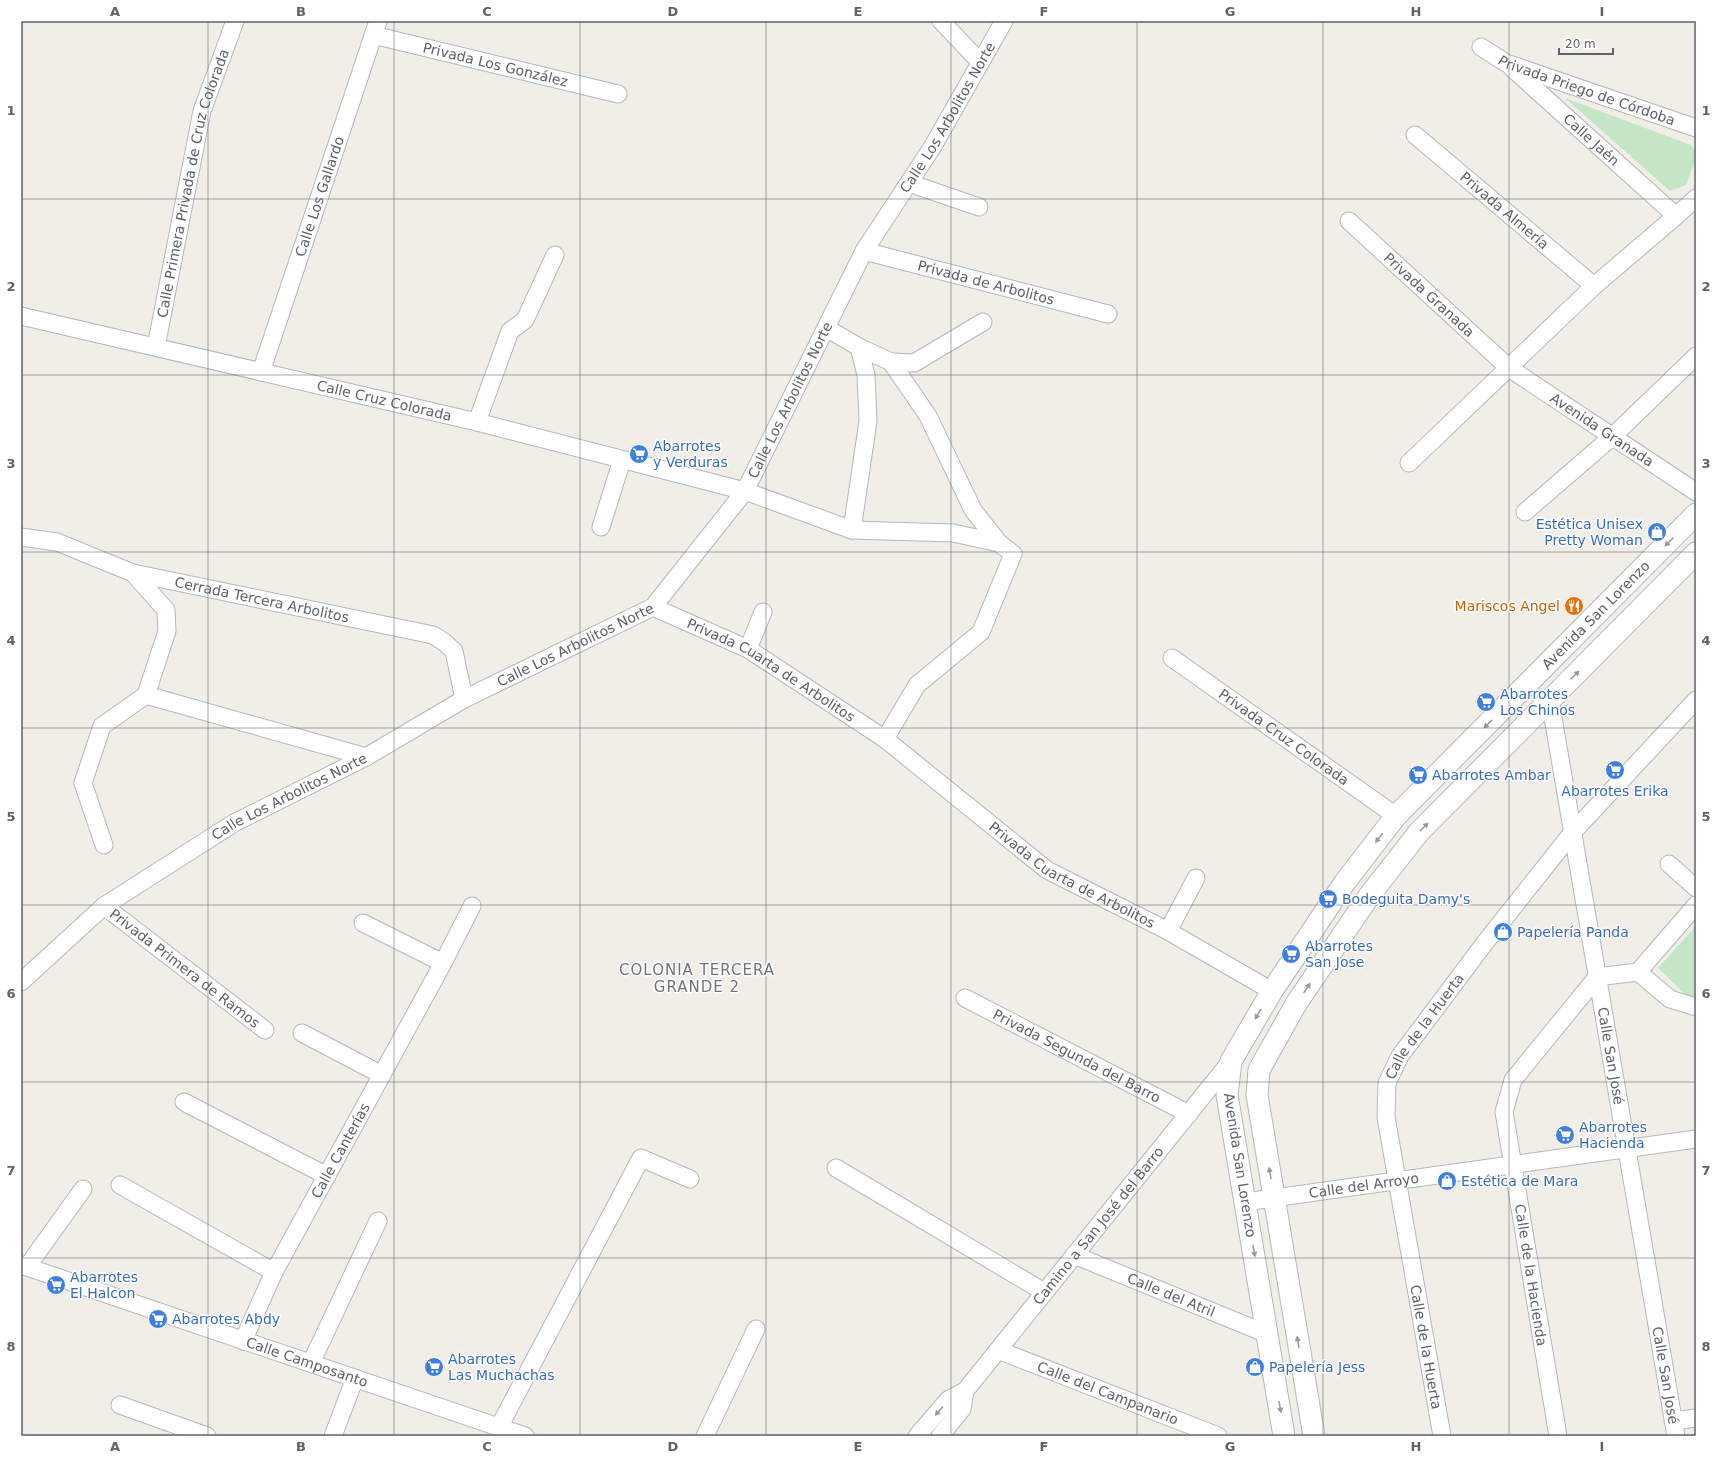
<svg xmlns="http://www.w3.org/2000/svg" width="1717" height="1457" viewBox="0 0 1717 1457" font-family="'DejaVu Sans',sans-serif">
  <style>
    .green { fill: #c5e6c5 }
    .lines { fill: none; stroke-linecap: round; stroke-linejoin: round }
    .minor-casing { stroke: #b4b7bb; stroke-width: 19 }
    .tertiary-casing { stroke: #b4b7bb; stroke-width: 23 }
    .minor { stroke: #fff; stroke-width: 17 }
    .tertiary { stroke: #fff; stroke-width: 21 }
    .oneway { fill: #97999c }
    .grid { fill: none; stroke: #5f6267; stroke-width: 1; stroke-opacity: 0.55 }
    .labels { text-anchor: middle; stroke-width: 3; stroke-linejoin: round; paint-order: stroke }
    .street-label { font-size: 14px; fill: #5f6267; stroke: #fff }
    .shop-label { font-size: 14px; fill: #366cbe; stroke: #fff; text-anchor: start }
    .food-label { font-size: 14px; fill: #c56008; stroke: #fff; text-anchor: end }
    .neighbourhood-label { font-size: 15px; letter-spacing: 1px; fill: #707479; stroke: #fff }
    .neatline { fill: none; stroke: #5f6267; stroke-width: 1.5 }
    .grid-label { font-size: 13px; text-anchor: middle; font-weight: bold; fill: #5f6267 }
  </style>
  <rect width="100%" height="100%" fill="#f0eee7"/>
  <g class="green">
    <polygon points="1565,98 1691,145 1696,153 1696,158 1686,185 1670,191"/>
    <polygon points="1696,926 1696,997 1686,995 1658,968"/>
  </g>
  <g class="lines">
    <defs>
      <g id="minor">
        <polyline points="941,21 980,62"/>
        <path id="s1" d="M373 35 618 94"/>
        <path id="s2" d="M1481 47 1506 63 1696 128"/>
        <path id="s3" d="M1512 68 1676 216"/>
        <path id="s4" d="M1415 135 1594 286"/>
        <polyline points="909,183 979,207"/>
        <path id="s5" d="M1349 221 1509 368 1696 492"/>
        <path id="s6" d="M864 251 1108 314"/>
        <path id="s7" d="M21 316 477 422 745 491 852 530 953 533 999 543 1013 554 981 632 917 685 885 739"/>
        <polyline points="826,328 859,347 866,375 868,421 852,530"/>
        <path id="s8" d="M156 347 202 111 235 21"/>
        <polyline points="859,347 891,362 928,416 973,510 999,543"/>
        <polyline points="891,362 914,363 983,322"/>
        <path id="s9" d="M261 372 378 21"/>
        <polyline points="477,422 510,331 525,320 555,255"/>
        <polyline points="1409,463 1594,286 1676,216 1696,198"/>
        <polyline points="1525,512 1613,436 1696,356"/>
        <polyline points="601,527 622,460"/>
        <path id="s10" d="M21 537 57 542 133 573 433 635 444 642 454 651 464 699"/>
        <path id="s11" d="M653 607 748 649 885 739 1047 870 1168 931 1272 991"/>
        <polyline points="748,649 763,612"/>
        <path id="s12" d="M1172 658 1396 816"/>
        <polyline points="146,695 366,757"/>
        <path id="s13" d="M1550 700 1676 1436"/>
        <polyline points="104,845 83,783 102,726 146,695 167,631 166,610 133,573"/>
        <polyline points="1669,864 1696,888"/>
        <path id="s14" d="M104 906 265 1030"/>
        <polyline points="363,923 443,963"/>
        <polyline points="1168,931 1196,878"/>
        <polyline points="1638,972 1696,905"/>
        <path id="s15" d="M21 982 104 906 234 823 366 757 464 699 653 607 745 491 864 251 933 146 1004 21"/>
        <path id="s16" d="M965 998 1189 1114"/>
        <polyline points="302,1033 382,1075"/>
        <polyline points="184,1102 327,1176"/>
        <polyline points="836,1168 1044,1292"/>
        <polyline points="120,1185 274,1272"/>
        <path id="s17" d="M1245 1202 1696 1139"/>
        <path id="s18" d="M1074 1255 1267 1334"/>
        <path id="s19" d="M21 1265 525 1436"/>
        <polyline points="27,1267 83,1189"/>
        <path id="s20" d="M243 1341 274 1272 443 963 472 906"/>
        <path id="s21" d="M998 1350 1218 1436"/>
        <polyline points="311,1363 378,1221"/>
        <polyline points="120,1405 207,1436"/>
        <polyline points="1673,1421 1696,1418"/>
        <polyline points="499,1427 641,1158 690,1179"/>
        <polyline points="333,1436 355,1378"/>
        <polyline points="705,1436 756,1329"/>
        <path id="s22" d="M917 1436 948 1400 965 1391 1231 1061"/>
        <polyline points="940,1436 962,1409 965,1391"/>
        <path id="s23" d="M1442 1436 1386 1117 1387 1083 1400 1056 1484 944 1572 833 1696 700"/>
        <polyline points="1558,1436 1504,1112 1513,1080 1597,977 1638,972 1670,999 1696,1007"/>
      </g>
      <g id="tertiary">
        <path id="s24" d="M1284 1436 1227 1095 1231 1061 1272 991 1345 882 1396 816 1696 514"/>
        <polyline points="1314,1436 1257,1095 1259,1070 1296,1004 1369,896 1419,832 1696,553"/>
      </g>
    </defs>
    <use href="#minor" class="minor-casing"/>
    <use href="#tertiary" class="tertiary-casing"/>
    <use href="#minor" class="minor"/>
    <use href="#tertiary" class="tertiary"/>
  </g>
  <defs><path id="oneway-solid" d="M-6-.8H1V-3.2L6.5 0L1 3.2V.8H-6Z"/></defs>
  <g class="oneway">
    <use href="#oneway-solid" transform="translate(1669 542) rotate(135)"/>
    <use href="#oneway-solid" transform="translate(1575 675) rotate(-45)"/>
    <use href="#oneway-solid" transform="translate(1488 724) rotate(135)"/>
    <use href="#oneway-solid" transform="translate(1424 827) rotate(-45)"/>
    <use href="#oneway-solid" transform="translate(1379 838) rotate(128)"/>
    <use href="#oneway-solid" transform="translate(1307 988) rotate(-56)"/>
    <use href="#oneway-solid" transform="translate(1258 1014) rotate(120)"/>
    <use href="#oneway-solid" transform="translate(1270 1173) rotate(-100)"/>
    <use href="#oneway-solid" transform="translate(1254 1251) rotate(80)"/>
    <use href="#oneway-solid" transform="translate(1298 1342) rotate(-99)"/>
    <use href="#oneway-solid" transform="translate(1280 1407) rotate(80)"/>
    <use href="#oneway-solid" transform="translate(939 1411) rotate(131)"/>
  </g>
  <path class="grid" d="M208 21V1436M394 21V1436M580 21V1436M766 21V1436M951 21V1436M1137 21V1436M1323 21V1436M1509 21V1436M21 199H1696M21 375H1696M21 552H1696M21 728H1696M21 905H1696M21 1082H1696M21 1258H1696"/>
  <defs>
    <symbol id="supermarket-disc" viewBox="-11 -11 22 22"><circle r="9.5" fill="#3f7fe0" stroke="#fff"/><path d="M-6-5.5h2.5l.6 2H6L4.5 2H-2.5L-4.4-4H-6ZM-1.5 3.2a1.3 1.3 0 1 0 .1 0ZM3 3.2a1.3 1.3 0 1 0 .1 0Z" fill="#fff"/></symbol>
    <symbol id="shop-disc" viewBox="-11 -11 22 22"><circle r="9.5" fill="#3f7fe0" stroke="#fff"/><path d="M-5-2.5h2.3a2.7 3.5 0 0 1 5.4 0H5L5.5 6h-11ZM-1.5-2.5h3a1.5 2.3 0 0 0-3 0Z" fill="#fff"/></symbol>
    <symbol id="restaurant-disc" viewBox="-11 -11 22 22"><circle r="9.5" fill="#e8710a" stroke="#fff"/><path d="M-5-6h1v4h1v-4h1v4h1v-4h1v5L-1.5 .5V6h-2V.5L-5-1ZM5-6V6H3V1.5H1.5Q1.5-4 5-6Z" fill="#fff"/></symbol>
  </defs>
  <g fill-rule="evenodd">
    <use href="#supermarket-disc" x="628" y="443" width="22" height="22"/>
    <use href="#shop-disc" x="1646" y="521" width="22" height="22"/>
    <use href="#restaurant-disc" x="1563" y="595" width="22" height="22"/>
    <use href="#supermarket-disc" x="1475" y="691" width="22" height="22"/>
    <use href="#supermarket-disc" x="1604" y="759" width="22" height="22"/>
    <use href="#supermarket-disc" x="1407" y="764" width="22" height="22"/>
    <use href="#supermarket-disc" x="1317" y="888" width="22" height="22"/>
    <use href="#shop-disc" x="1492" y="921" width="22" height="22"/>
    <use href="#supermarket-disc" x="1280" y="943" width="22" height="22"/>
    <use href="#supermarket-disc" x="1554" y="1124" width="22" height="22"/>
    <use href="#shop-disc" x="1436" y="1170" width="22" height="22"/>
    <use href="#supermarket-disc" x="45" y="1274" width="22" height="22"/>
    <use href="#supermarket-disc" x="147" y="1308" width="22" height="22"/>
    <use href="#supermarket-disc" x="423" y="1356" width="22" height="22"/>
    <use href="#shop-disc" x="1244" y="1356" width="22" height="22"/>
  </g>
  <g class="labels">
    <g class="street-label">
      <text dy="5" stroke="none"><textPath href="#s1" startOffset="126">Privada Los González</textPath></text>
      <text dy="5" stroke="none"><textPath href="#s2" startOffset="115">Privada Priego de Córdoba</textPath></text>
      <text dy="5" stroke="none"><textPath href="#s15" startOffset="1312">Calle Los Arbolitos Norte</textPath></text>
      <text dy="5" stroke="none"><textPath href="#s3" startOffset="107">Calle Jaén</textPath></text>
      <text dy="5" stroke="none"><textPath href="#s8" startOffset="168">Calle Primera Privada de Cruz Colorada</textPath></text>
      <text dy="5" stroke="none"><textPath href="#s9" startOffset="185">Calle Los Gallardo</textPath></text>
      <text dy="5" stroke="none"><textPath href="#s4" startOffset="117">Privada Almería</textPath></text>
      <text dy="5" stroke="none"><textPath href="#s6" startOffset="126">Privada de Arbolitos</textPath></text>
      <text dy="5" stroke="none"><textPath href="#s5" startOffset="109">Privada Granada</textPath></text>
      <text dy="5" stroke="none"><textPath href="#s15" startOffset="988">Calle Los Arbolitos Norte</textPath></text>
      <text dy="5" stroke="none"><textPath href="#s7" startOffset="373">Calle Cruz Colorada</textPath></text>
      <text dy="5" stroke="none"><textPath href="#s5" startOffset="329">Avenida Granada</textPath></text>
      <text dy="5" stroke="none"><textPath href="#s10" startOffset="250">Cerrada Tercera Arbolitos</textPath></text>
      <text dy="5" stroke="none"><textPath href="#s24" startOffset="959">Avenida San Lorenzo</textPath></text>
      <text dy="5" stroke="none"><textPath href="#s15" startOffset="652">Calle Los Arbolitos Norte</textPath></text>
      <text dy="5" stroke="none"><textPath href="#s11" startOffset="134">Privada Cuarta de Arbolitos</textPath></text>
      <text dy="5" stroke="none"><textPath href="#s12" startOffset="137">Privada Cruz Colorada</textPath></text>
      <text dy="5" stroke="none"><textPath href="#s15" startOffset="328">Calle Los Arbolitos Norte</textPath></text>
      <text dy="5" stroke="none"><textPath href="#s11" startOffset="500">Privada Cuarta de Arbolitos</textPath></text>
      <text dy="5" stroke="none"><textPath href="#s14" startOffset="102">Privada Primera de Ramos</textPath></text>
      <text dy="5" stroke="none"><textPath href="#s23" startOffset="426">Calle de la Huerta</textPath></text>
      <text dy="5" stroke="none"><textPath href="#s16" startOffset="126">Privada Segunda del Barro</textPath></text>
      <text dy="5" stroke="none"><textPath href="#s13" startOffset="361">Calle San José</textPath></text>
      <text dy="5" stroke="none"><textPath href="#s20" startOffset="214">Calle Canterías</textPath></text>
      <text transform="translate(1240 1165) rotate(81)" y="5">Avenida San Lorenzo</text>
      <text dy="5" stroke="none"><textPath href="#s17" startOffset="120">Calle del Arroyo</textPath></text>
      <text dy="5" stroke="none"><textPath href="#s22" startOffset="279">Camino a San José del Barro</textPath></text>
      <text transform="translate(1531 1275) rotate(81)" y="5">Calle de la Hacienda</text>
      <text dy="5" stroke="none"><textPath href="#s18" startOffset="105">Calle del Atril</textPath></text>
      <text transform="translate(1426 1347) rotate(80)" y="5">Calle de la Huerta</text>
      <text dy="5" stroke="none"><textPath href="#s19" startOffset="302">Calle Camposanto</textPath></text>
      <text dy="5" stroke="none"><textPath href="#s13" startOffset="685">Calle San José</textPath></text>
      <text dy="5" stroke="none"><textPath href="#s21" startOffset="118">Calle del Campanario</textPath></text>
    </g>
    <g class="shop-label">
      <text x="653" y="451">Abarrotes<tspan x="653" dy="16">y Verduras</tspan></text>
      <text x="1643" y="529" text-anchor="end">Estética Unisex<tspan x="1643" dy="16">Pretty Woman</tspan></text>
      <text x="1500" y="699">Abarrotes<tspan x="1500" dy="16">Los Chinos</tspan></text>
      <text x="1432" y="780">Abarrotes Ambar</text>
      <text x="1615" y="796" text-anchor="middle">Abarrotes Erika</text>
      <text x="1342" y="904">Bodeguita Damy's</text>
      <text x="1517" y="937">Papelería Panda</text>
      <text x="1305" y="951">Abarrotes<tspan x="1305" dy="16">San Jose</tspan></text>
      <text x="1579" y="1132">Abarrotes<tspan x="1579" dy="16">Hacienda</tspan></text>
      <text x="1461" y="1186">Estética de Mara</text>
      <text x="70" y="1282">Abarrotes<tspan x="70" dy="16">El Halcon</tspan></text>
      <text x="172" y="1324">Abarrotes Abdy</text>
      <text x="448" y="1364">Abarrotes<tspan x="448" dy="16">Las Muchachas</tspan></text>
      <text x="1269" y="1372">Papelería Jess</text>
    </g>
    <g class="food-label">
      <text x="1560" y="611">Mariscos Angel</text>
    </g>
    <g class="neighbourhood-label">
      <text x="697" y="975">COLONIA TERCERA<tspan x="697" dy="17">GRANDE 2</tspan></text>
    </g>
  </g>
  <rect width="1717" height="1457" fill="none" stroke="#ffffff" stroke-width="44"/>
  <path d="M1559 48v6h54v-6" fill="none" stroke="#5f6267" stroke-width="2"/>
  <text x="1565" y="48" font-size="12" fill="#5f6267" stroke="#ffffff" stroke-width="3" paint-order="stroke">20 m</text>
  <rect x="22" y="22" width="1673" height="1413" class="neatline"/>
  <g class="grid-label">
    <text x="115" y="16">A</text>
    <text x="301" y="16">B</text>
    <text x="487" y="16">C</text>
    <text x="673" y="16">D</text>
    <text x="858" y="16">E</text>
    <text x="1044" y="16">F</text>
    <text x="1230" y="16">G</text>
    <text x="1416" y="16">H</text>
    <text x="1602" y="16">I</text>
    <text x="11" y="115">1</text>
    <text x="1706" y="115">1</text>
    <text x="11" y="291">2</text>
    <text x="1706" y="291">2</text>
    <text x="11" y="468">3</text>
    <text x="1706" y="468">3</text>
    <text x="11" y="645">4</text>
    <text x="1706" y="645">4</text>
    <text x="11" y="821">5</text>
    <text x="1706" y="821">5</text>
    <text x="11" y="998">6</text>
    <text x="1706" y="998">6</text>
    <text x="11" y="1175">7</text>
    <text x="1706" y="1175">7</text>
    <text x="11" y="1351">8</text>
    <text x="1706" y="1351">8</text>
    <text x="115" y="1451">A</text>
    <text x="301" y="1451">B</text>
    <text x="487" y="1451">C</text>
    <text x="673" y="1451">D</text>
    <text x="858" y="1451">E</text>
    <text x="1044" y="1451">F</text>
    <text x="1230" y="1451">G</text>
    <text x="1416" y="1451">H</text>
    <text x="1602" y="1451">I</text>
  </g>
</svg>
